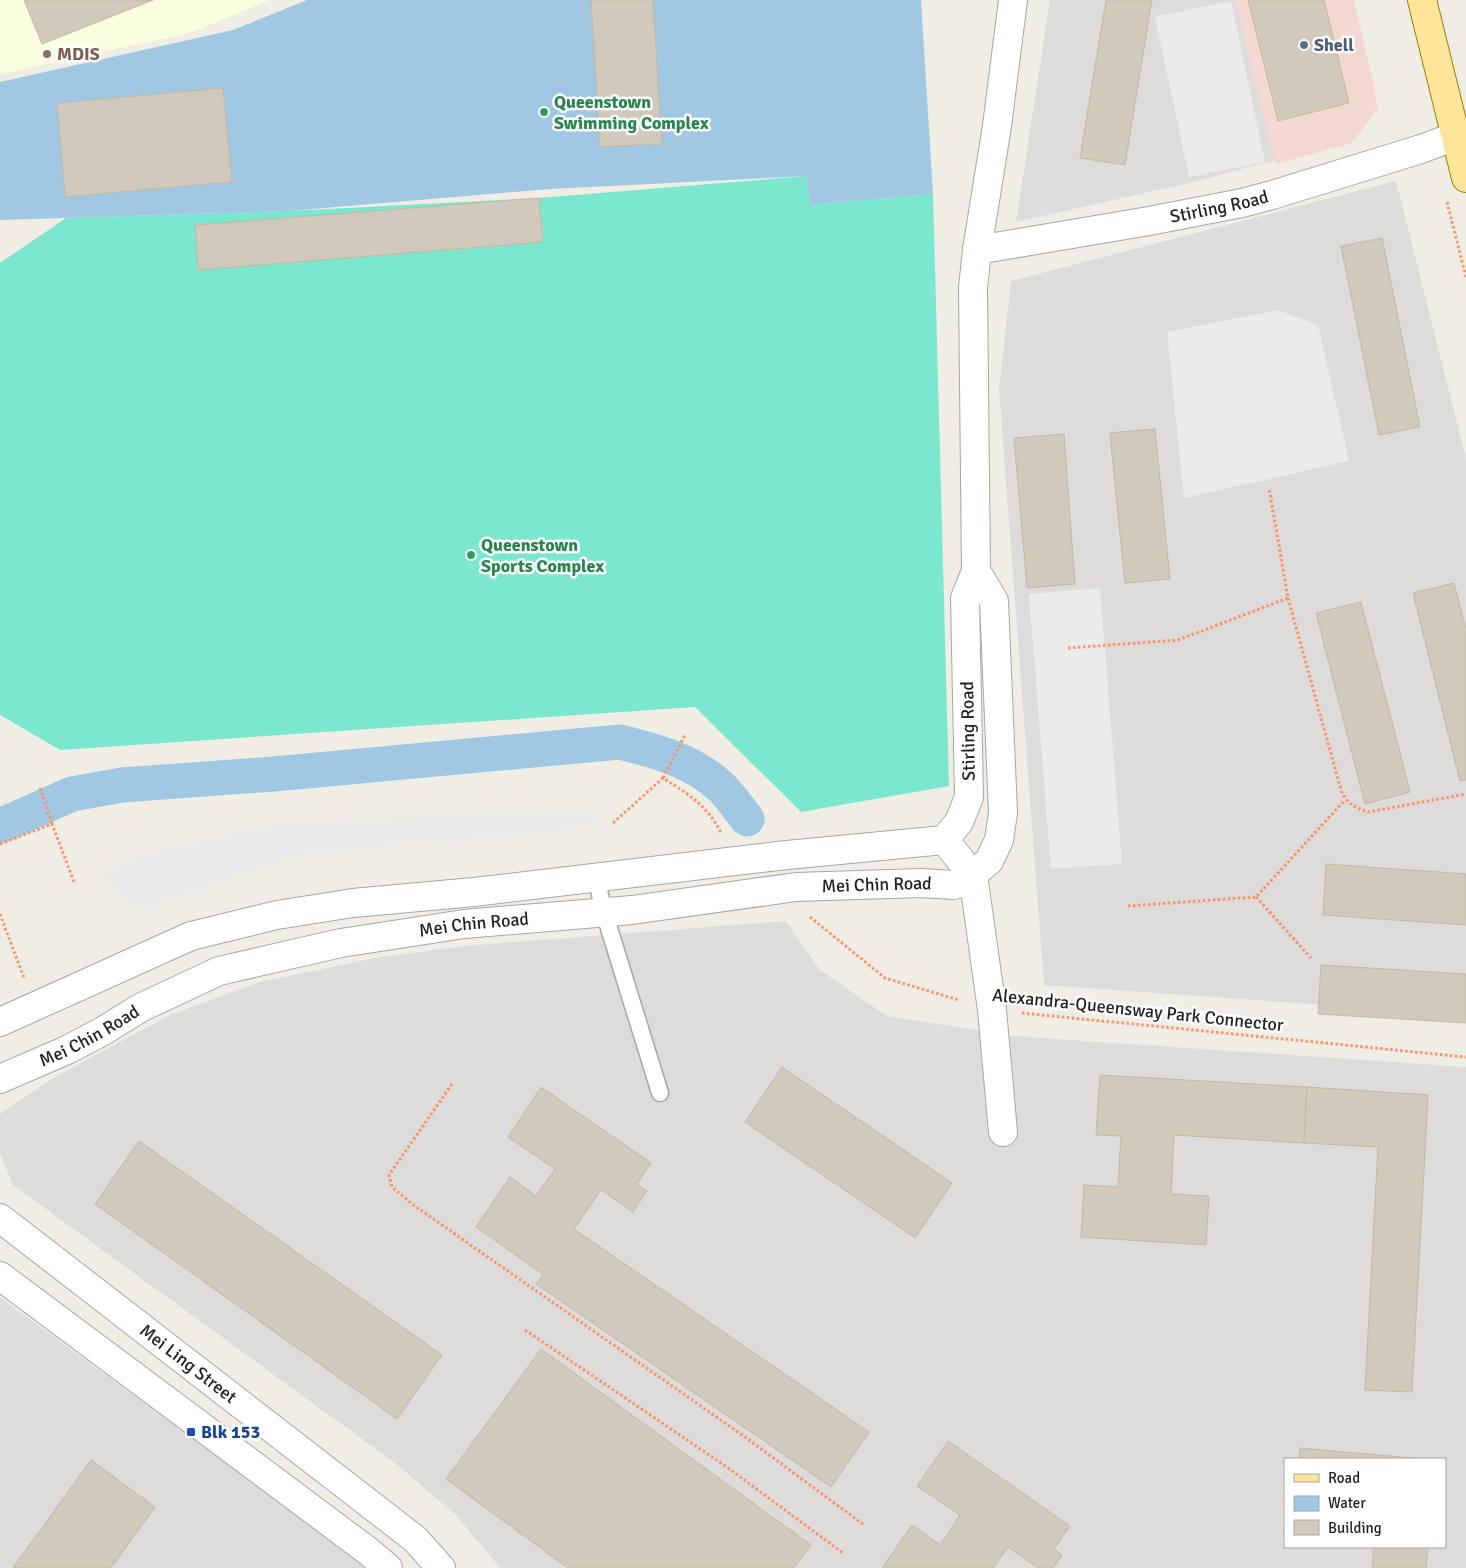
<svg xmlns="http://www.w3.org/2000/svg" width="1466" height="1568" viewBox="0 0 1466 1568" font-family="Signika,sans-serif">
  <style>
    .residential { fill: #dddcdb; fill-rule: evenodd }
    .commercial { fill: #f3d8d1 }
    .education { fill: #f9ffde }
    .pitch { fill: #7be7cf }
    .parking { fill: #ebebeb }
    .water { fill: #a0c8e2 }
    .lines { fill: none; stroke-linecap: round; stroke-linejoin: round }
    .canal { stroke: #a0c8e2; stroke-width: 35 }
    .building { fill: #d1c9bc; stroke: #c3b8a5 }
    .lane-casing { stroke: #a6a6a6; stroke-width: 19 }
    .street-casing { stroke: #a6a6a6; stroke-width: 30 }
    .primary-casing { stroke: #998100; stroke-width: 30 }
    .path { stroke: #ff9066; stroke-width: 3; stroke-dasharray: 2.5 2.5; stroke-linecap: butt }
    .lane { stroke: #fff; stroke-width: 16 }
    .street { stroke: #fff; stroke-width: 28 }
    .primary { stroke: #ffe59a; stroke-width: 28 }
    .service-dot { fill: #5c6f8a; stroke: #fff; stroke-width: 2 }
    .education-dot { fill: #8d6e63; stroke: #fff; stroke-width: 2 }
    .leisure-dot { fill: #2e9e5b; stroke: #fff; stroke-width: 2 }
    .transit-dot { fill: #1a4fb4; stroke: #fff; stroke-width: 2 }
    .labels { text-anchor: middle; stroke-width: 5; stroke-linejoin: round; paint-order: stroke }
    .service-label { font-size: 18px; font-weight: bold; fill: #4e5e75; stroke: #fff; text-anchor: start }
    .education-label { font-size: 18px; font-weight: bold; fill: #785e54; stroke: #fff; text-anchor: start }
    .leisure-label { font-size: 18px; font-weight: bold; fill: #27864d; stroke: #fff; text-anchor: start }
    .street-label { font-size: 18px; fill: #1f1f1f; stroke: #fff }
    .transit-label { font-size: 18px; font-weight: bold; fill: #164399; stroke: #fff; text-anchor: start }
  </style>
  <rect width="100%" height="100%" fill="#f0eee4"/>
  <g class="residential">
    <polygon points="1050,0 1237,0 1276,160 1185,184 1016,222"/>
    <polygon points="1396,181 1466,458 1466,1015 1044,985 999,390 1011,281"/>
    <path d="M786 921 820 970 887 1016 1014 1036 1466 1067V1568H500L456 1515 395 1463 13 1185 0 1153V1114L55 1077 170 1015 260 982 375 958 464 946ZM1285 1459H1445V1547H1285Z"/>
    <polygon points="0,1297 9,1304 370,1568 0,1568"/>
  </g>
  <polygon class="commercial" points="1235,0 1354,0 1372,77 1378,108 1352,143 1276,164"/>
  <polygon class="education" points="0,0 269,0 190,33 0,74"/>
  <polygon class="pitch" points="806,176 810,205 933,194 949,786 801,812 695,707 60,750 0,715 0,263 66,218 289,211 539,198"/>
  <g class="parking">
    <polygon points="1231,1 1265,162 1189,177 1155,17"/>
    <polygon points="1278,310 1318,325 1349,461 1184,498 1167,332"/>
    <polygon points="1100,588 1122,864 1051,869 1029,594"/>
    <polygon points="597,812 598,827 306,854 136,909 105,875 137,855 296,820"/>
  </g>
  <polygon class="water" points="307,0 921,0 933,194 810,205 806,176 550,189 289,211 0,220 0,82 233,30"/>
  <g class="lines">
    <path class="canal" d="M0 826 72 794 122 785 274 774 620 742C656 751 694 761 722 788 731 797 739 809 747 819"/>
  </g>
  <g class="building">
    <polygon points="24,0 153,0 42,44"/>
    <polygon points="591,0 653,0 662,144 600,147"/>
    <polygon points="1106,0 1152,0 1125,165 1080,158"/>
    <polygon points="1248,0 1324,0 1349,103 1278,121"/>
    <polygon points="223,88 232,182 65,197 57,103"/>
    <polygon points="539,198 543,242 198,270 195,225"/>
    <polygon points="1382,238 1420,427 1379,435 1341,246"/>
    <polygon points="1155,429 1170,579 1125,583 1110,433"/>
    <polygon points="1064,434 1075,584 1027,588 1014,438"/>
    <polygon points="1454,583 1466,629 1466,780 1460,781 1413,593"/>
    <polygon points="1361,602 1410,792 1365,804 1316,613"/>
    <polygon points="1326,864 1466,874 1466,925 1323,915"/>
    <polygon points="1321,965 1466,974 1466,1023 1318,1014"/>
    <polygon points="782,1067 952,1183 915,1238 745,1122"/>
    <polygon points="1100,1075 1307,1087 1304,1143 1174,1135 1171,1194 1209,1196 1206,1245 1081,1237 1084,1185 1118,1187 1121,1136 1096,1135"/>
    <polygon points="541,1087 651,1163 637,1184 647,1191 633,1212 601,1190 574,1229 869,1432 831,1487 536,1284 543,1274 476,1227 510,1177 536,1196 555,1169 508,1137"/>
    <polygon points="1307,1087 1428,1095 1412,1392 1365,1390 1378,1147 1304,1143"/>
    <polygon points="139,1141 442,1355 397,1419 95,1204"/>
    <polygon points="541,1349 811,1545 794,1568 568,1568 446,1479"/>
    <polygon points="948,1441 1070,1526 1054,1549 1062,1555 1053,1568 1038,1568 1008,1547 993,1568 882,1568 912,1525 940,1545 960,1515 917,1486"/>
    <polygon points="1300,1448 1423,1459 1299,1459"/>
    <polygon points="91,1460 155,1507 111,1568 13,1568"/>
    <polygon points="1374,1547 1428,1547 1426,1568 1372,1568"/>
  </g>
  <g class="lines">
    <defs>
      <polyline id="lane" points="596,877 604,912 660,1093"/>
      <g id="street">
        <path id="s1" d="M977 250 1149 221 1242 203 1272 195 1421 149 1456 136"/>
        <polyline points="944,840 959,822 969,797 965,598 976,571 973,288 977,250 997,126 1013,0"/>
        <polyline points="944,840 973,875 992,1010 1003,1132"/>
        <polyline points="0,1022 191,936 277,915 353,903 474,892 787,855 944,840"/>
        <path id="s2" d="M0 1079 67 1050 103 1031 140 1008 219 971 341 943 464 924 632 910 796 887 921 883 954 885 965 881 989 861 999 840 1003 813 994 601 976 571"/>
        <path id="s3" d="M0 1218 415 1539 441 1568"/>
        <polyline points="0,1276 368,1551 388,1568"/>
      </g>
      <polyline id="primary" points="1422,0 1466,178"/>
    </defs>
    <use href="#lane" class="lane-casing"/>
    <use href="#street" class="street-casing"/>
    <use href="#primary" class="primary-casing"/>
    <g class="path">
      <polyline points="1447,202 1466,277"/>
      <path d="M1288 598 1341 790C1347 804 1354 807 1368 812L1466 794"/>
      <polyline points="1068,648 1178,640 1288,598 1269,488"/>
      <polyline points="663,778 685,735"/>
      <polyline points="40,788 52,824"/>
      <path d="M613 823 663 778C688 794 707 805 721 833"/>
      <polyline points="0,844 52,824 74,882"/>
      <polyline points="1256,897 1311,958"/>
      <polyline points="1128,906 1256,897 1345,800"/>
      <polyline points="0,914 24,978"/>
      <polyline points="810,917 885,978 959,1000"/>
      <polyline points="1022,1013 1466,1057"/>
      <polyline points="452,1084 389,1175 392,1187 412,1204 745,1437 864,1525"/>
      <polyline points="525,1330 724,1465 843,1553"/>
    </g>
    <use href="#lane" class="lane"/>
    <use href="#street" class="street"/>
    <use href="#primary" class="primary"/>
  </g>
  <circle class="service-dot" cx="1304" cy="45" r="5"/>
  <circle class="education-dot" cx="47" cy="54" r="5"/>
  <g class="leisure-dot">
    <circle cx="544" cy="112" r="5"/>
    <circle cx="471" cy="555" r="5"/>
  </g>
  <rect class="transit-dot" x="186" y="1427" width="10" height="10" rx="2.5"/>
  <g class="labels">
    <g class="service-label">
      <text x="1314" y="51">Shell</text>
    </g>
    <g class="education-label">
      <text x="57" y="60">MDIS</text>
    </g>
    <g class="leisure-label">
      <text x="554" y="108">Queenstown<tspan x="554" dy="21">Swimming Complex</tspan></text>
      <text x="481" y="551">Queenstown<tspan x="481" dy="21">Sports Complex</tspan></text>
    </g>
    <g class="street-label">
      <text dy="6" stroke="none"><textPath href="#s1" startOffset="246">Stirling Road</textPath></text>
      <text transform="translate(968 731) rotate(-91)" y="6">Stirling Road</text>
      <text dy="6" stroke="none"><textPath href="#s2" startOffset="909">Mei Chin Road</textPath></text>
      <text dy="6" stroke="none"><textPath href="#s2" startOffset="504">Mei Chin Road</textPath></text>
      <text transform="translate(1138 1010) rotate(6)" y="6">Alexandra-Queensway Park Connector</text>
      <text dy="6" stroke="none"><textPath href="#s2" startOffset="99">Mei Chin Road</textPath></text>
      <text dy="6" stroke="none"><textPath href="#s3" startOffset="238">Mei Ling Street</textPath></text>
    </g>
    <g class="transit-label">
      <text x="201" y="1438">Blk 153</text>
    </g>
  </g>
  <rect x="1284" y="1458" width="162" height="90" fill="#ffffff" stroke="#a5a5a5"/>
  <rect x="1294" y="1474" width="25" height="8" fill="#ffe59a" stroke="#a5a5a5"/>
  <text x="1328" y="1483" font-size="15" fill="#1f1f1f">Road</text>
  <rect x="1294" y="1496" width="25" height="15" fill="#a0c8e2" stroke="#a5a5a5"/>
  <text x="1328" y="1508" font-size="15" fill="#1f1f1f">Water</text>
  <rect x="1294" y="1520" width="25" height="15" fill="#d1c9bc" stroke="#a5a5a5"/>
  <text x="1328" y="1533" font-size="15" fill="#1f1f1f">Building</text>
</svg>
